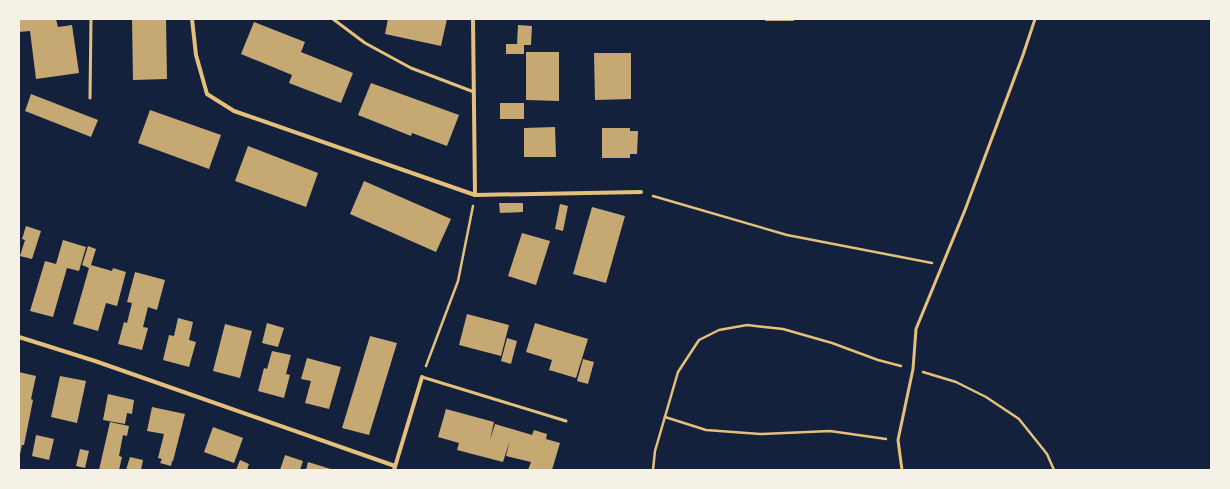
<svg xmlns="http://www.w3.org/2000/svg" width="1230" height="489" viewBox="0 0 1230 489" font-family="'Nunito Sans',sans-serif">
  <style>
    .building { fill: #c6a872 }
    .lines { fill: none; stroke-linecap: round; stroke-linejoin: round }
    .path { stroke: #e5c07b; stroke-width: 2.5 }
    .service { stroke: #e5c07b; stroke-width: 3 }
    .minor { stroke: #e5c07b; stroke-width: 4 }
  </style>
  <rect width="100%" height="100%" fill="#14213d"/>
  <g class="building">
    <polygon points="19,19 56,19 58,27 72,25 79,73 36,79 30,31 19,32"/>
    <polygon points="132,19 166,19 167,79 133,80"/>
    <polygon points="388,19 447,19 441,46 385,34"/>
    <rect x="765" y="19" width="29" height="2"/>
    <polygon points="254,22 305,42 301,52 353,73 341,103 289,83 292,75 241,54"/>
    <polygon points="518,25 532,26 531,45 524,45 524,54 506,54 506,44 517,44"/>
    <polygon points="526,52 559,52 559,101 526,100"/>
    <polygon points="594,53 631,53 631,99 595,100"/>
    <polygon points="371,83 459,115 447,146 412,133 411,136 358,115"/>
    <polygon points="31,94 98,120 91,137 25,111"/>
    <rect x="500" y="103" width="24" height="16"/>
    <polygon points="150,110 221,135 209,169 138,143"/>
    <polygon points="555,127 556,157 524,157 524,128"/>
    <polygon points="602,128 630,128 630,131 638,131 637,154 630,154 630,158 602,158"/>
    <polygon points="248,146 318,173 306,207 235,181"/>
    <polygon points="364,181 451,219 436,252 350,214"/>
    <polygon points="499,203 523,203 523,212 500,213"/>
    <polygon points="560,204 568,206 563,231 555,229"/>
    <polygon points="592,207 625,216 606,283 573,274"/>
    <polygon points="26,226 41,231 32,259 20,256 25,240 22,239"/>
    <polygon points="522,233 550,241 536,285 508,276"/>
    <polygon points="63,240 86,247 79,271 67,268 53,317 30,311 45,261 56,264"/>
    <polygon points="88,246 96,249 91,265 112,271 113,268 126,272 117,306 106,303 98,331 73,324 89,268 82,265"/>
    <polygon points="135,272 165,280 157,310 148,307 143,327 148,328 142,350 118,344 124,322 127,323 132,303 127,302"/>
    <polygon points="467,314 509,325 501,356 459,345"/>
    <polygon points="178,318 193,322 189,340 196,342 189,367 163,360 169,335 174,336"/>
    <polygon points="267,323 284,328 278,347 262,343"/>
    <polygon points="535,323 588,339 576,378 549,370 552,360 526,352"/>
    <polygon points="225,324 252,331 240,378 213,371"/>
    <polygon points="370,336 397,343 369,435 342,428"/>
    <polygon points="507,338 517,341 511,364 501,361"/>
    <polygon points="272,351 291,355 286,374 290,375 284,398 258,391 264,368 267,369"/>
    <polygon points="307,358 341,367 329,409 305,403 311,381 301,379"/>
    <polygon points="583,359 594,362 588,384 577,381"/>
    <polygon points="19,372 36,376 31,399 33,400 24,445 22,445 20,454 19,453"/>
    <polygon points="60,376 86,381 77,423 51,417"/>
    <polygon points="108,394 134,400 132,414 127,413 125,424 103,420"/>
    <polygon points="152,407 185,414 173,461 172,461 171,466 160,463 162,459 158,458 164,434 147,431"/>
    <polygon points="446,409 494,422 490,440 495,424 532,435 534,430 547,434 546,439 560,443 552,470 528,470 531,462 506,456 510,440 503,462 457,450 459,443 438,437"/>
    <polygon points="110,422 129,426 127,436 123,435 119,456 122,457 119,470 99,470"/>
    <polygon points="213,427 243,438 234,463 204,452"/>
    <polygon points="36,435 54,439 49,460 32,456"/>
    <polygon points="80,449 89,451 85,468 76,466"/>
    <polygon points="285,455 303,461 300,470 280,470"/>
    <polygon points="130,457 143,460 141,470 126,470"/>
    <polygon points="240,460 249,464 247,470 236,470"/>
    <polygon points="308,462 334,470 306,470"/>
  </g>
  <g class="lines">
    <g class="path">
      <polyline points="653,196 787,235 932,263"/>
      <polyline points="426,366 458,281 473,206"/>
      <polyline points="923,372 956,382 986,397 1019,419 1047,454 1054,470"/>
      <polyline points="665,417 706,430 760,434 830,431 886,439"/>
      <polyline points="653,470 655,451 678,372 699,340 719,330 747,325 783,329 832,343 878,360 901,366"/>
    </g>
    <g class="service">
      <polyline points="333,19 365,43 411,68 474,92"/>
      <polyline points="90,98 91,19"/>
      <polyline points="422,377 566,421"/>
      <polyline points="902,470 898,440 913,369 916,329 965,210 1023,55 1035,19"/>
    </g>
    <g class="minor">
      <polyline points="192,19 196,55 207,94 234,111 475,195 641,192"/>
      <polyline points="473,19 475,195"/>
      <polyline points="19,337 95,361 395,466"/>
      <polyline points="394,470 422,377"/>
    </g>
  </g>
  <rect width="1230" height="489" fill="none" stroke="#f6f1e7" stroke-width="40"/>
</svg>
